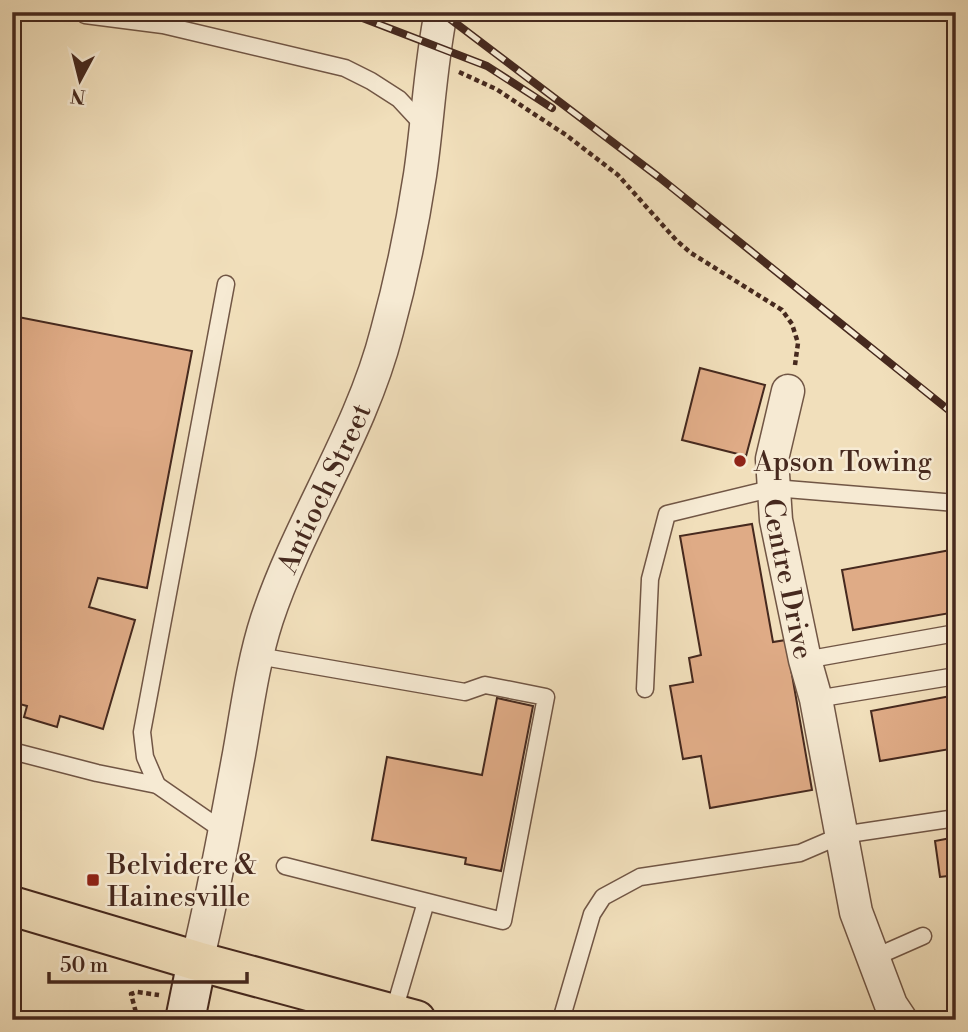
<svg xmlns="http://www.w3.org/2000/svg" width="968" height="1032" viewBox="0 0 968 1032" font-family="'Libre Bodoni',serif">
  <style>
    .building { fill: #dfab86; stroke: #46291e; stroke-width: 2 }
    .lines { fill: none; stroke-linecap: round; stroke-linejoin: round }
    .service-casing { stroke: #715645; stroke-width: 19 }
    .minor-casing { stroke: #715645; stroke-width: 35 }
    .secondary-casing { stroke: #46291e; stroke-width: 42 }
    .primary-casing { stroke: #46291e; stroke-width: 42 }
    .path { stroke: #46291e; stroke-width: 4.5; stroke-dasharray: 5 3.5; stroke-linecap: butt }
    .service { stroke: #f6ead3; stroke-width: 16 }
    .minor { stroke: #f6ead3; stroke-width: 32 }
    .secondary { stroke: #f6ead3; stroke-width: 38 }
    .primary { stroke: #f1dfbb; stroke-width: 38 }
    .rail-casing { stroke: #46291e; stroke-width: 8 }
    .rail { stroke: #f6ead3; stroke-width: 5; stroke-dasharray: 16; stroke-linecap: butt }
    .poi-dot { fill: #8f2418; stroke: #f6ead3; stroke-width: 2.5 }
    .labels { text-anchor: middle; stroke-width: 5; stroke-linejoin: round; paint-order: stroke }
    .poi-label { font-size: 28px; fill: #46291e; stroke: #f6ead3; text-anchor: start }
    .street-label { font-size: 28px; fill: #46291e; stroke: #f6ead3 }
  </style>
  <rect width="100%" height="100%" fill="#f1dfbb"/>
  <filter id="stains"><feTurbulence type="fractalNoise" baseFrequency=".00286" numOctaves="4"/><feColorMatrix values="0 0 0 0 .2 0 0 0 0 .09 0 0 0 0 .02 0 0 0 .5 -.17"/></filter>
  <radialGradient id="worn" r=".72"><stop offset=".6" stop-color="#630" stop-opacity="0"/><stop offset="1" stop-color="#630" stop-opacity=".3"/></radialGradient>
  <g class="building">
    <polygon points="13,316 192,351 147,588 98,578 89,607 135,620 103,729 60,716 57,727 24,717 27,706 12,702"/>
    <polygon points="700,368 765,385 746,456 682,440"/>
    <polygon points="752,524 773,642 786,640 812,790 710,808 701,756 683,759 670,686 693,682 689,658 701,655 680,536"/>
    <polygon points="956,549 956,612 853,630 842,570"/>
    <polygon points="956,695 956,748 880,761 871,711"/>
    <polygon points="497,698 533,706 501,871 465,864 466,858 372,840 387,757 482,775"/>
    <polygon points="956,837 956,875 940,877 935,841"/>
  </g>
  <g class="lines">
    <defs>
      <g id="service">
        <polyline points="85,15 163,25 345,68 371,81 399,99 425,127"/>
        <polyline points="258,656 465,692 485,685 546,697 503,921 285,866"/>
        <polyline points="805,660 956,633"/>
        <polyline points="645,689 650,579 667,514 774,488 956,503"/>
        <polyline points="816,699 956,676"/>
        <polyline points="12,751 97,773 157,785 225,832"/>
        <polyline points="157,785 145,757 142,732 226,284"/>
        <polyline points="873,958 923,936"/>
        <polyline points="393,1014 426,902"/>
        <polyline points="561,1020 592,914 603,897 640,877 800,853 842,835 956,818"/>
      </g>
      <g id="minor">
        <path id="s1" d="M788 391 772 459 776 520 805 660 816 699 856 912 891 1005 901 1020"/>
        <path id="s2" d="M197 961C214 892 226 824 239 754 247 709 253 662 267 619 300 520 361 433 387 331 401 280 412 227 420 175 428 121 430 66 441 12"/>
      </g>
      <polyline id="secondary" points="185,1020 197,961"/>
      <polyline id="primary" points="12,906 197,961 416,1020"/>
    </defs>
    <use href="#service" class="service-casing"/>
    <use href="#minor" class="minor-casing"/>
    <use href="#secondary" class="secondary-casing"/>
    <use href="#primary" class="primary-casing"/>
    <g class="path">
      <polyline points="459,72 496,89 566,135 618,175 676,240 691,253 782,310 792,324 798,343 795,365"/>
      <polyline points="138,1020 131,994 137,992 159,995"/>
    </g>
    <use href="#service" class="service"/>
    <use href="#minor" class="minor"/>
    <use href="#secondary" class="secondary"/>
    <use href="#primary" class="primary"/>
    <defs>
      <g id="rail">
        <polyline points="347,12 487,66 552,108"/>
        <polyline points="441,12 660,178 956,416"/>
      </g>
    </defs>
    <use href="#rail" class="rail-casing"/>
    <use href="#rail" class="rail"/>
  </g>
  <g class="poi-dot">
    <circle cx="740" cy="461" r="7"/>
    <rect x="86" y="873" width="14" height="14" rx="3.5"/>
  </g>
  <g class="labels">
    <g class="poi-label">
      <text x="754" y="471">Apson Towing</text>
      <text x="107" y="874">Belvidere &amp;<tspan x="107" dy="32">Hainesville</tspan></text>
    </g>
    <g class="street-label">
      <text dy="10" stroke="none"><textPath href="#s2" startOffset="492">Antioch Street</textPath></text>
      <text dy="10" stroke="none"><textPath href="#s1" startOffset="191">Centre Drive</textPath></text>
    </g>
  </g>
  <rect width="968" height="1032" fill="none" stroke="#f1dfbb" stroke-width="42"/>
  <rect x="14" y="14" width="940" height="1004" fill="none" stroke="#46291e" stroke-width="3.5"/>
  <rect x="21" y="21" width="926" height="990" fill="none" stroke="#46291e" stroke-width="2"/>
  <g transform="translate(80 80) rotate(187)" stroke="#f6ead3" stroke-width="5" paint-order="stroke">
  <path d="M0-5L12 26L0 18L-12 26Z" fill="#46291e"/>
  <text y="-10" font-size="19" font-weight="bold" text-anchor="middle" fill="#46291e">N</text>
  </g>
  <path d="M49 972v10h198v-10" fill="none" stroke="#46291e" stroke-width="3.5"/>
  <text x="60" y="972" font-size="21" fill="#46291e" stroke="#f6ead3" stroke-width="5" paint-order="stroke">50 m</text>
  <rect width="100%" height="100%" filter="url(#stains)"/>
  <rect width="100%" height="100%" fill="url(#worn)"/>
</svg>
